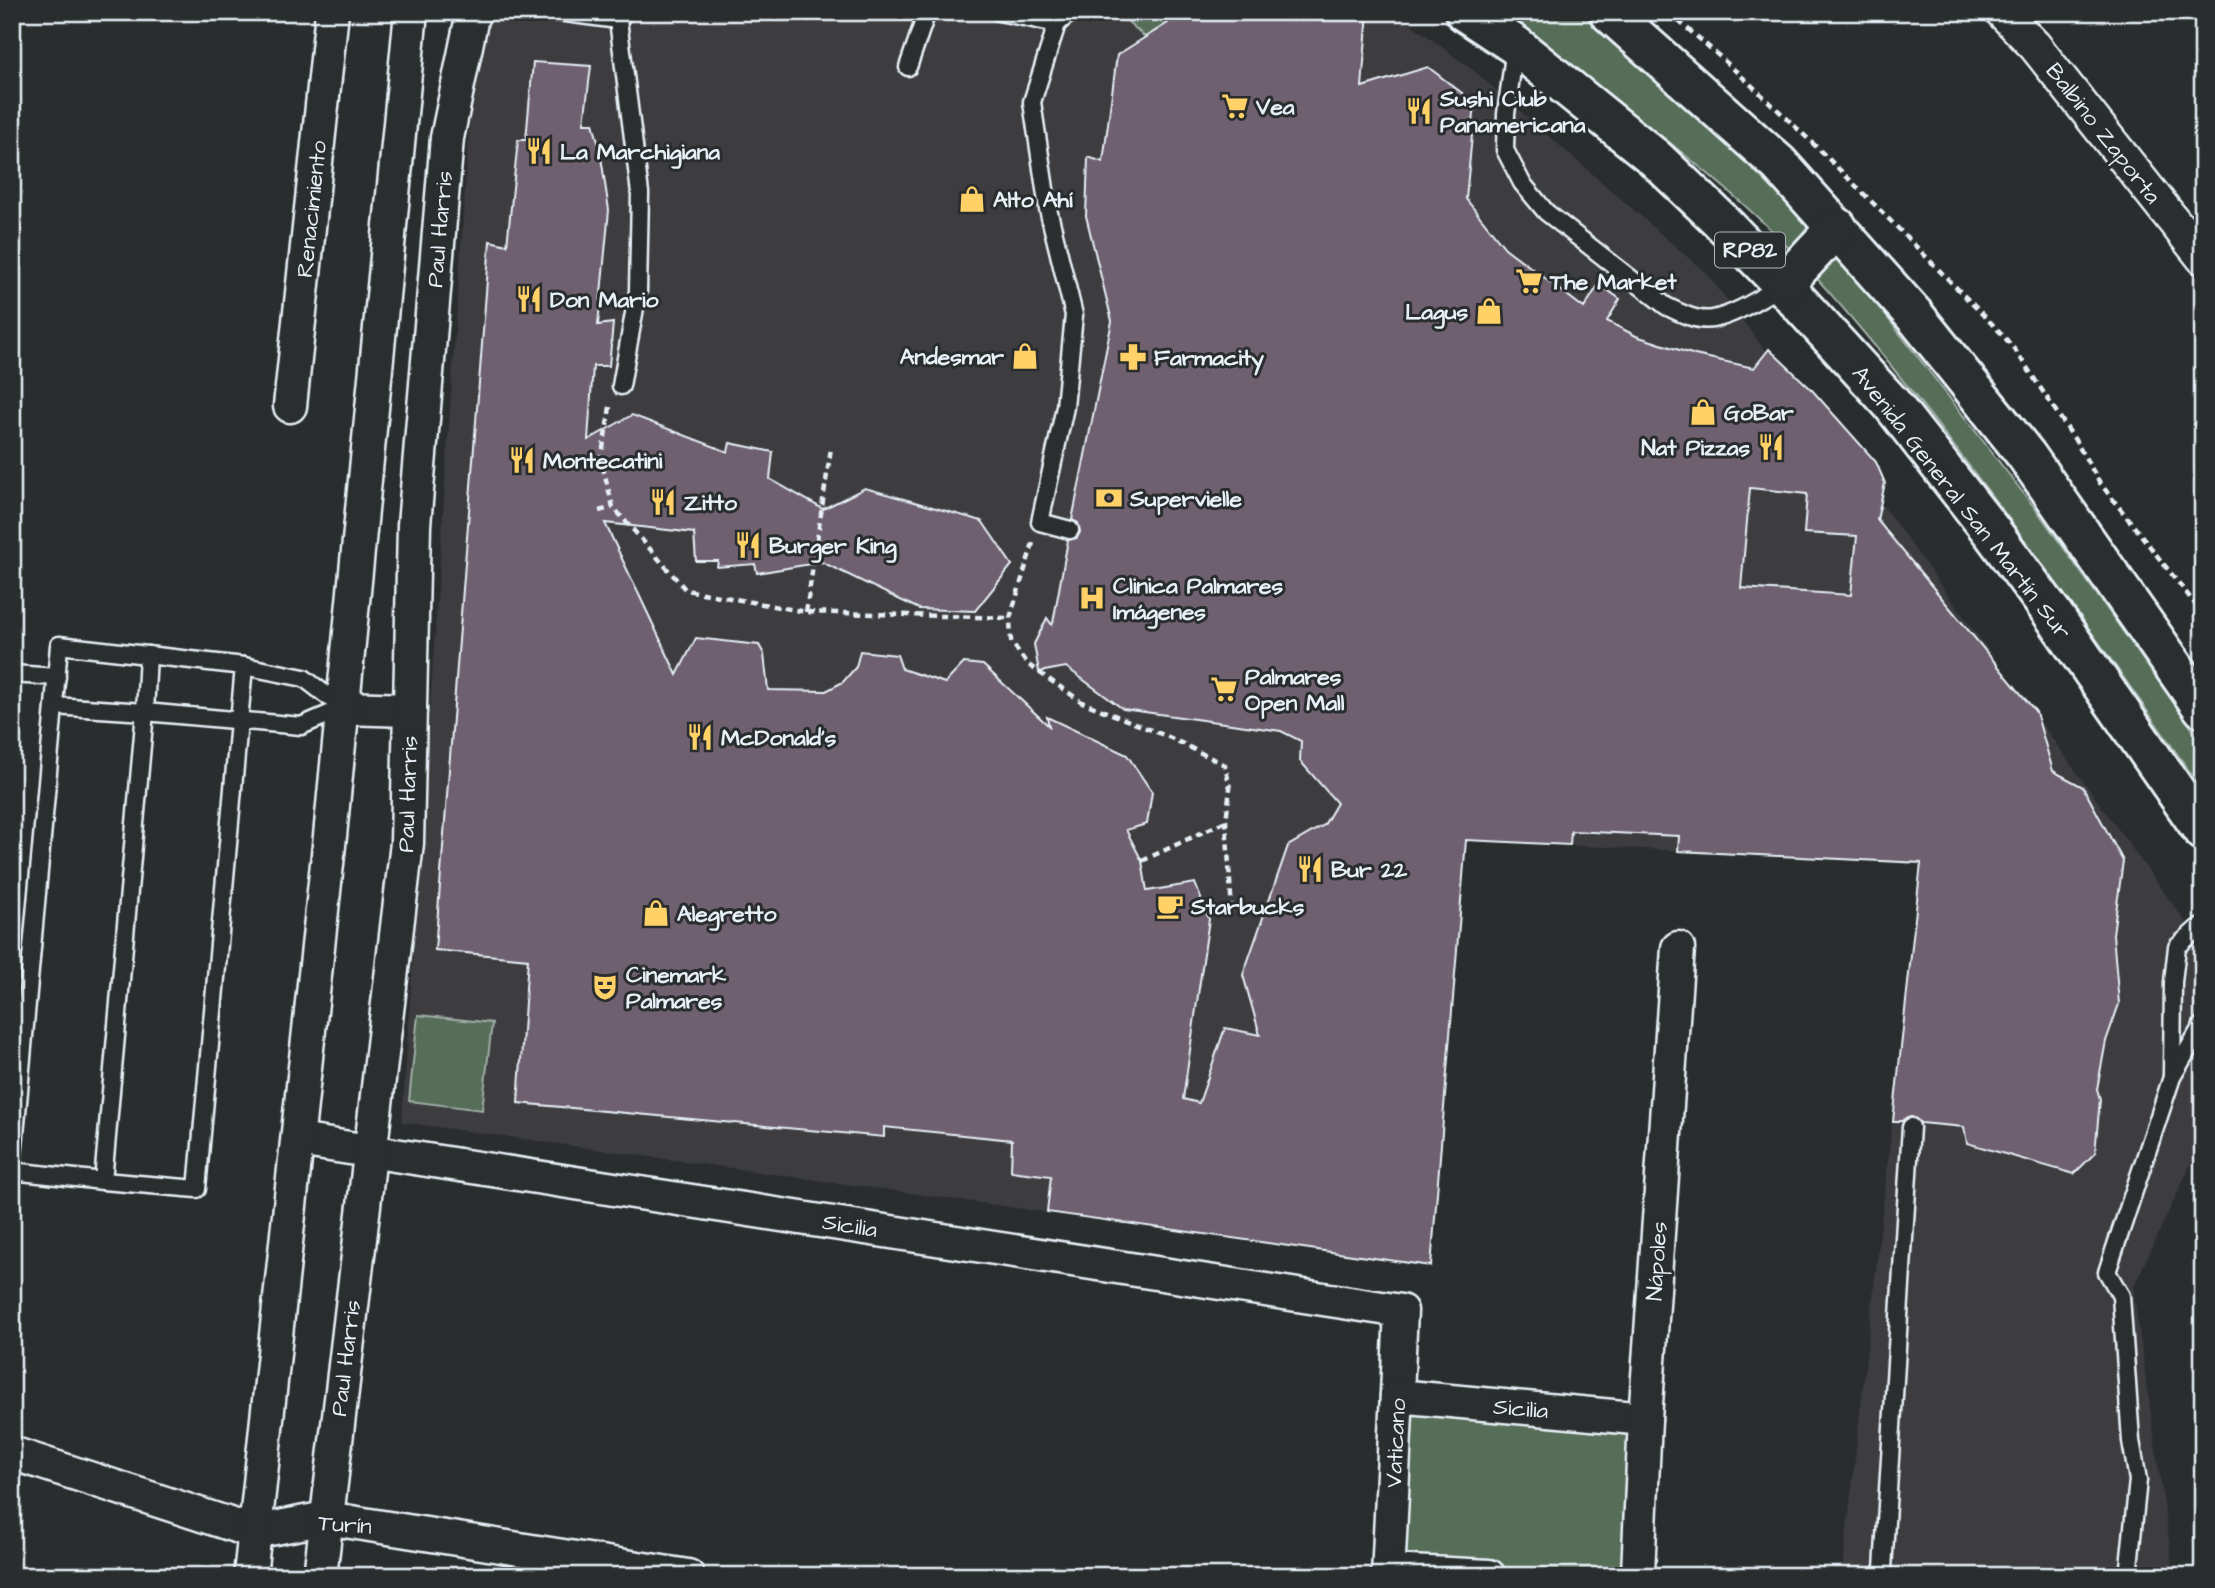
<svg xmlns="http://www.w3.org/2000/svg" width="2215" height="1588" viewBox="0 0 2215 1588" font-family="'Architects Daughter',sans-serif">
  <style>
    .built { fill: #3e3c41 }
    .green { fill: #576d59; stroke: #a0afa8; stroke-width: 2 }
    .building { fill: #6e606e; stroke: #e8f1f8; stroke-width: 2; fill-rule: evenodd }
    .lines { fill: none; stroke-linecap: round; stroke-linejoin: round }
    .lane-casing { stroke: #e8f1f8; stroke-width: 21 }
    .street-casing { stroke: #e8f1f8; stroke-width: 37 }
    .primary-casing { stroke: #e8f1f8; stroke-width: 44 }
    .path { stroke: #e8f1f8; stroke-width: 4.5; stroke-dasharray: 7 5; stroke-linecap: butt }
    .lane { stroke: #2a2d2e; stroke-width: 16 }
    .street { stroke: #2a2d2e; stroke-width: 32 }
    .primary { stroke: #2a2d2e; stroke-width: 38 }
    .labels { text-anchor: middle; stroke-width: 6; stroke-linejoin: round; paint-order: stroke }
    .shield { fill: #2a2d2e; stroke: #afb6bb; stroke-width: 2 }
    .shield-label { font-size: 21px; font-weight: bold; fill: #e8f1f8 }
    .poi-label { font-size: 23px; font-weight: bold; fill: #e8f1f8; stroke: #2a2d2e; text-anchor: start }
    .street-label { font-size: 23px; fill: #e8f1f8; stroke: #2a2d2e }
  </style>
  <rect width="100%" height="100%" fill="#2a2d2e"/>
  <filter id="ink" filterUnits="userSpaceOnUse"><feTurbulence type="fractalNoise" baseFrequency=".0143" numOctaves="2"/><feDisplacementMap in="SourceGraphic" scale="14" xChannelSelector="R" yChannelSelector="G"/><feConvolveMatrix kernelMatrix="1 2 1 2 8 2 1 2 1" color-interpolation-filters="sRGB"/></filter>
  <g filter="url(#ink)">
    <polygon class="built" points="495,12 1395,12 1474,71 1707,274 1881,503 2203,946 2203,1138 2133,1288 2174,1576 1842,1576 1921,863 1466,840 1431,1266 402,1122 473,69"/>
    <g class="green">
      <polygon points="1117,12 1169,12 1168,23 1145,37"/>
      <path d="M1496 12H1581L1636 60 1748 164 1806 222 1862 285 2038 512 2203 744V791C2128 683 2053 576 1973 471 1912 391 1849 310 1779 238 1734 193 1683 153 1633 114 1588 79 1543 44 1496 12Z"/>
      <polygon points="20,840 12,904 12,841"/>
      <polygon points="418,1015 492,1023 482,1110 409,1101"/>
      <polygon points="1397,1396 1645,1419 1634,1576 1489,1576 1388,1571"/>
    </g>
    <path class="building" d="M1169 12H1368L1362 87 1428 67 1475 103 1466 199 1505 248 1584 308 1599 284 1620 299 1607 321 1636 336 1695 355 1754 368 1769 349 1812 390 1876 462 1885 483 1877 520 2036 712 2053 771 2083 787 2123 861 2113 934 2119 1004 2106 1041 2097 1089 2100 1099 2095 1153 2074 1174 1967 1143 1964 1127 1921 1123 1912 1117H1907L1902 1121H1893L1921 863 1678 851 1679 836 1571 831 1570 845 1466 840 1431 1266 1047 1212 1051 1176 1011 1171 1012 1140 884 1127V1137L518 1103 528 959 435 950 490 241 507 245 518 140H526L533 62 591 66 584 123H593L600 150 609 210 598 325 613 323 609 366H593L588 440 632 415 728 452 730 443 773 452 770 479 823 509 865 488 982 521 1012 565 975 611 919 609 822 562 757 573 755 564 717 567 718 561H696L694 533 605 523 677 675 696 638 759 645 764 654 768 690 826 691 843 682 856 667 860 651 897 655 902 669 945 683 964 663 983 665 1049 726 1047 717 1127 755 1152 792 1147 824 1126 830 1142 861 1147 891 1195 883 1209 919 1183 1099 1199 1103 1225 1028 1260 1035 1243 975 1288 846 1324 825 1337 803 1300 761 1301 741 1281 731 1123 709 1066 667 1039 672 1034 644 1047 618 1052 625 1053 623 1068 540 1077 538 1080 532 1078 523 1072 520 1112 321 1086 216 1088 157 1103 162 1117 55 1168 23ZM1750 488 1807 494 1804 533 1857 536 1851 595 1741 588Z"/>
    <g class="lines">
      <defs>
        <g id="lane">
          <polyline points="558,12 618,20"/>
          <polyline points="999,12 1057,24 1056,15"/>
          <path d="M1515 47 1506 114 1505 150 1522 183 1546 212 1666 306C1680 313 1698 322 1713 319 1738 314 1761 297 1783 285"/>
          <polyline points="908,67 927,12"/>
          <polyline points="621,386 638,291 640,193 618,20 625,12"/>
          <polyline points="1070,530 1040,522 1065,407 1074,315 1048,209 1032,102 1057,24 1071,12"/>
          <polygon points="59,645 244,666 304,678 343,708 301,726 145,712 54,706"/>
          <polyline points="148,655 145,712 103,1181 197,1189 244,666"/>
          <polyline points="12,674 57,677"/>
          <polyline points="2172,1075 2173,982 2177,947 2197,929 2203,926"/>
          <polyline points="12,1168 54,706"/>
          <polyline points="12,1171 103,1181"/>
          <polyline points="1885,1576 1883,1569 1911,1127"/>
          <polyline points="2128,1576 2138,1480 2131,1441 2121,1296 2107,1272 2172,1077 2203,1024"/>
        </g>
        <g id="street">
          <polyline points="2002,12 2035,46 2203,258"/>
          <polyline points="290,406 332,12"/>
          <polyline points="343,708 410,710"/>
          <polyline points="298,1140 1401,1311 1388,1576"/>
          <polyline points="1397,1396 1645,1419"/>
          <polyline points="12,1453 254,1532 326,1518 688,1576"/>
          <polyline points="1388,1571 1489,1576"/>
          <polyline points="250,1576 330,836 411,12"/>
          <polyline points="320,1576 407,843 414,525 447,138 473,12"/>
          <polyline points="1634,1576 1638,1573 1645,1419 1678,948"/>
        </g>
        <g id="primary">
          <polyline points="1465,12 1515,45 1655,158 1719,219 1783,285 1891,403 1992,532 2052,613 2203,831"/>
          <polyline points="1609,12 1779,164 1915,316 2026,455 2203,708"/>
          <polyline points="1783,285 1837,227"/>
        </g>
      </defs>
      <use href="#lane" class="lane-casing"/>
      <use href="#street" class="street-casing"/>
      <use href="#primary" class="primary-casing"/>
      <g class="path">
        <path d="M1669 13C1788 112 1893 224 2002 334L2018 354 2075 440 2100 483 2203 614"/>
        <polyline points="610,407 601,460 613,507 686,590 806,612 1010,618"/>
        <polyline points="599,511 613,507"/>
        <polyline points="1033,543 1010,618 1011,641 1027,664 1082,702 1171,738 1225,765 1230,788 1226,821 1232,911"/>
        <polyline points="806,612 831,448"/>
        <polyline points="1142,861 1226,821"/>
      </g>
      <use href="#lane" class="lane"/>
      <use href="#street" class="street"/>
      <use href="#primary" class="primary"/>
    </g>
  </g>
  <defs>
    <symbol id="supermarket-bare" viewBox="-9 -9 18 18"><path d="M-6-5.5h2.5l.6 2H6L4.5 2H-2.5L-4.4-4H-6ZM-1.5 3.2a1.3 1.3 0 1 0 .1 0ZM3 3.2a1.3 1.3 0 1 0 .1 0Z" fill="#ffd166" stroke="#2a2d2e" stroke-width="2.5" paint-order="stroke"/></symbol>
    <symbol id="restaurant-bare" viewBox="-9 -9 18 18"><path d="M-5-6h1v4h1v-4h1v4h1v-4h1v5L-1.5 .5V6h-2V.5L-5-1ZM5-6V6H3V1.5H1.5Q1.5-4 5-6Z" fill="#ffd166" stroke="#2a2d2e" stroke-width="2.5" paint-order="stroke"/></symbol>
    <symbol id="shop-bare" viewBox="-9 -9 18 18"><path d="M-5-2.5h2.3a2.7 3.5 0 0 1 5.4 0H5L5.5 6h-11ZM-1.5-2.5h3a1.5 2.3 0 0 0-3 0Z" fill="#ffd166" stroke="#2a2d2e" stroke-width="2.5" paint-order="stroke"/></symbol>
    <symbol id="pharmacy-bare" viewBox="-9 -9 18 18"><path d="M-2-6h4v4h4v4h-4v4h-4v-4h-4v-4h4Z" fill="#ffd166" stroke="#2a2d2e" stroke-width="2.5" paint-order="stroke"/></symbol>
    <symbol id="bank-bare" viewBox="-9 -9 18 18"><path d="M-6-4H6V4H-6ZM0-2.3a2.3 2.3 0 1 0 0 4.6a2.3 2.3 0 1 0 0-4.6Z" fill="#ffd166" stroke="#2a2d2e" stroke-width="2.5" paint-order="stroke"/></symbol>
    <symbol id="hospital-bare" viewBox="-9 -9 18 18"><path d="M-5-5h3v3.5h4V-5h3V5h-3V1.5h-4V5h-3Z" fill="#ffd166" stroke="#2a2d2e" stroke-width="2.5" paint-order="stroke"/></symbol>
    <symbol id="cafe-bare" viewBox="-9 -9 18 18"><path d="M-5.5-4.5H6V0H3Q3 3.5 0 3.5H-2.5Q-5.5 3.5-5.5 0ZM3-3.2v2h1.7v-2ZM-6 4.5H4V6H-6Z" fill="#ffd166" stroke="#2a2d2e" stroke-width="2.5" paint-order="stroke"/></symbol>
    <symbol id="theatre-bare" viewBox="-9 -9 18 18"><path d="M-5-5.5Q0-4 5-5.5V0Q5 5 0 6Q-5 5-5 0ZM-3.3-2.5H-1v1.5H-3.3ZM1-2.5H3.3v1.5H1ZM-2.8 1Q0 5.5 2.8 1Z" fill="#ffd166" stroke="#2a2d2e" stroke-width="2.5" paint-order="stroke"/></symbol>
  </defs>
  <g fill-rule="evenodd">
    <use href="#supermarket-bare" x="1216" y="87" width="38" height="38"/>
    <use href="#restaurant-bare" x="1400" y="92" width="38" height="38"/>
    <use href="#restaurant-bare" x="520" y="132" width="38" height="38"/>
    <use href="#shop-bare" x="953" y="180" width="38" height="38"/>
    <use href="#supermarket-bare" x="1510" y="262" width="38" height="38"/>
    <use href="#restaurant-bare" x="510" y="280" width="38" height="38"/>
    <use href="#shop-bare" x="1470" y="292" width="38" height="38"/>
    <use href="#shop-bare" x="1006" y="337" width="38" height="38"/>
    <use href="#pharmacy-bare" x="1114" y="338" width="38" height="38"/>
    <use href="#shop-bare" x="1684" y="393" width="38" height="38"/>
    <use href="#restaurant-bare" x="1752" y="428" width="38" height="38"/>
    <use href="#restaurant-bare" x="503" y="441" width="38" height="38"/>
    <use href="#bank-bare" x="1090" y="479" width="38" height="38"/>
    <use href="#restaurant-bare" x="644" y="483" width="38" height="38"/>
    <use href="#restaurant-bare" x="729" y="526" width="38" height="38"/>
    <use href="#hospital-bare" x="1073" y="579" width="38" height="38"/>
    <use href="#supermarket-bare" x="1205" y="670" width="38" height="38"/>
    <use href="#restaurant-bare" x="681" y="718" width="38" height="38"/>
    <use href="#restaurant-bare" x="1291" y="850" width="38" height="38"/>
    <use href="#cafe-bare" x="1151" y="887" width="38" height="38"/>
    <use href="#shop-bare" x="637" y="894" width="38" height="38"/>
    <use href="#theatre-bare" x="586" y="968" width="38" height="38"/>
  </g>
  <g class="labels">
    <rect class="shield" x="1715" y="232.5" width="70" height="35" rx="5"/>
    <g class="shield-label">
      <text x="1750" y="257">RP82</text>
    </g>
    <g class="poi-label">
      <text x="1440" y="106">Sushi Club<tspan x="1440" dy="26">Panamericana</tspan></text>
      <text x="1256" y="114">Vea</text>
      <text x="560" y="159">La Marchigiana</text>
      <text x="993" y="207">Alto Ahí</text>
      <text x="1550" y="289">The Market</text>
      <text x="550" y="307">Don Mario</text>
      <text x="1468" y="319" text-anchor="end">Lagus</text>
      <text x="1004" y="364" text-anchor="end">Andesmar</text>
      <text x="1154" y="365">Farmacity</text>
      <text x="1724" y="420">GoBar</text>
      <text x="1750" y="455" text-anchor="end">Nat Pizzas</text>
      <text x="543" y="468">Montecatini</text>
      <text x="1130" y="506">Supervielle</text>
      <text x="684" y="510">Zitto</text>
      <text x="769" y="553">Burger King</text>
      <text x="1113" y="593">Clinica Palmares<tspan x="1113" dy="26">Imágenes</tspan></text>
      <text x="1245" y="684">Palmares<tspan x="1245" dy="26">Open Mall</tspan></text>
      <text x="721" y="745">McDonald's</text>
      <text x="1331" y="877">Bur 22</text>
      <text x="1191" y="914">Starbucks</text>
      <text x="677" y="921">Alegretto</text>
      <text x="626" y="982">Cinemark<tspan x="626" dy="26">Palmares</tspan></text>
    </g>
    <g class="street-label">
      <text transform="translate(2104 133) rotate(52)" y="8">Balbino Zaporta</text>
      <text transform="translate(311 209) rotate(-84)" y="8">Renacimiento</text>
      <text transform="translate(439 229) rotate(-85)" y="8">Paul Harris</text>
      <text transform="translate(1962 502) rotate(52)" y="8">Avenida General San Martín Sur</text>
      <text transform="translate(407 794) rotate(-88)" y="8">Paul Harris</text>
      <text transform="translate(850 1225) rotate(9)" y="8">Sicilia</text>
      <text transform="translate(1656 1261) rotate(-86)" y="8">Nápoles</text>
      <text transform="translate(345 1358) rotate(-83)" y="8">Paul Harris</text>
      <text transform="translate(1521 1408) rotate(5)" y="8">Sicilia</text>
      <text transform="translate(1395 1443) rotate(-87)" y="8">Vaticano</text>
      <text transform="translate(345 1524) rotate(4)" y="8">Turín</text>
    </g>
  </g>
  <rect width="2215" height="1588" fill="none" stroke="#2a2d2e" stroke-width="42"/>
  <rect x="21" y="21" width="2173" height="1546" fill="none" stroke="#e8f1f8" stroke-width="2.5" filter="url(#ink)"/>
</svg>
